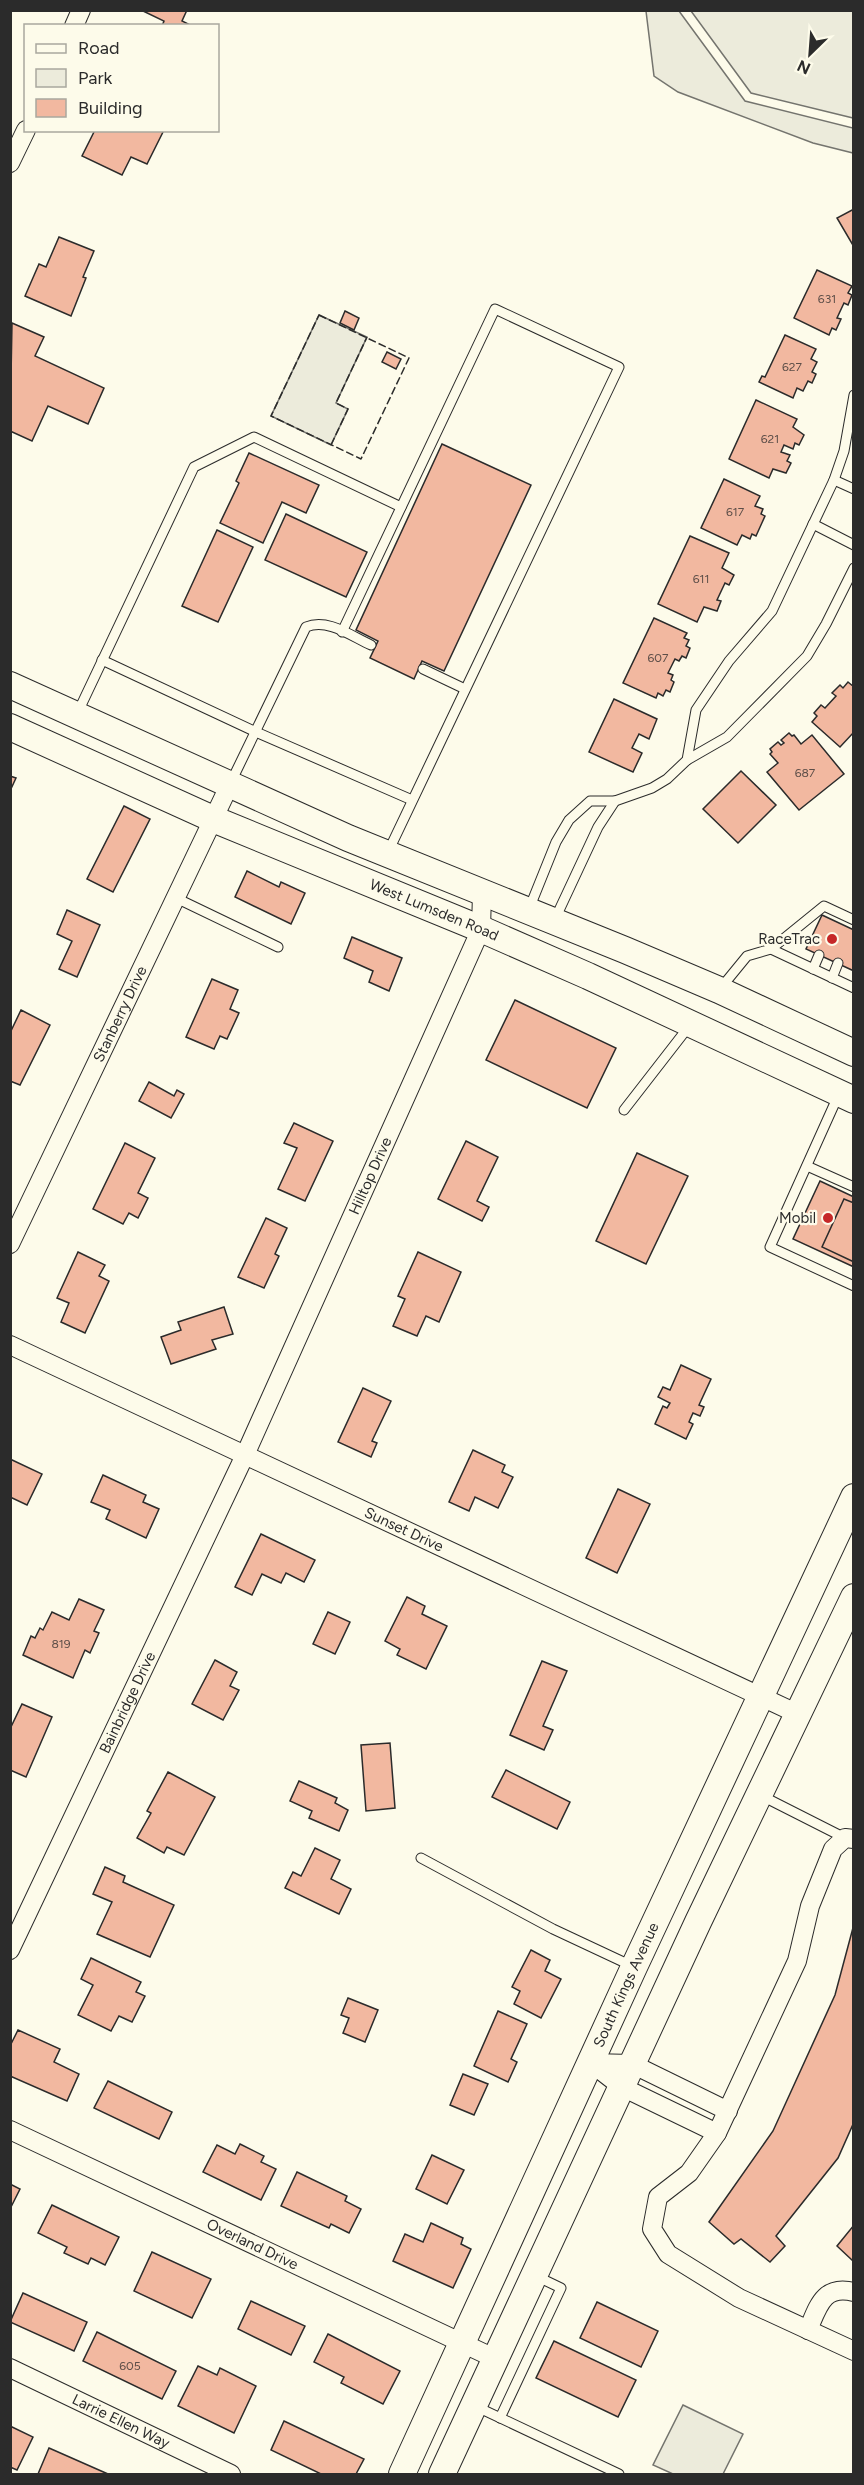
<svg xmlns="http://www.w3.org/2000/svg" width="864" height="2485" viewBox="0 0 864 2485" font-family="Figtree,sans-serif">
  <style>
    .green { fill: #ecebdb; stroke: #74746e; stroke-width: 1.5 }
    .building { fill: #f2b8a0; stroke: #2b2b2b; stroke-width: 1.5 }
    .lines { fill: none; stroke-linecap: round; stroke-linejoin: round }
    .lane-casing { stroke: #2b2b2b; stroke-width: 11 }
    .street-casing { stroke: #2b2b2b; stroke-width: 20 }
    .secondary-casing { stroke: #2b2b2b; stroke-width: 28 }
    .lane { stroke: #fdfbea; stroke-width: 9 }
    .street { stroke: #fdfbea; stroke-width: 18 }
    .secondary { stroke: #fdfbea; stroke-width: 26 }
    .fence { stroke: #2b2b2b; stroke-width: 1.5; stroke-dasharray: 8 3; stroke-linecap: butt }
    .poi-dot { fill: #c62828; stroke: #fdfbea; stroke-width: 2 }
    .labels { text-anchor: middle; stroke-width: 4.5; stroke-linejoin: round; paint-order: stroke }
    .number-label { font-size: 12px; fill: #5d4e48 }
    .street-label { font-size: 15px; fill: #2b2b2b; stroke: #fdfbea }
    .poi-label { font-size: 15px; fill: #2b2b2b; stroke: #fdfbea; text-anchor: end }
  </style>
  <rect width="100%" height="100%" fill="#fdfbea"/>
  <g class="green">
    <polygon points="646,11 679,11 745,101 853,128 853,153 813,143 678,92 654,76"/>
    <polygon points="691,11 853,11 853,118 751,93"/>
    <polygon points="319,315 367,337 336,403 348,409 331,445 271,416"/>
    <polygon points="683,2405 743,2434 723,2474 673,2474 653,2465"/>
  </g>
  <g class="building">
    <polygon points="141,10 187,10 182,21 192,26 162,26 164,21"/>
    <polygon points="95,130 164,130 147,164 131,157 122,175 82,156"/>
    <polygon points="854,209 854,247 837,218"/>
    <polygon points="59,237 94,251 83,277 86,278 71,316 25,296 39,264 46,267"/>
    <polygon points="817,270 852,286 848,293 852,295 848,305 844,303 837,318 841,319 836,330 832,328 829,335 794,318"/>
    <polygon points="345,311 359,318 354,330 340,323"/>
    <polygon points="12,323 44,337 35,356 104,388 88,424 48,406 32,441 10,431"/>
    <polygon points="785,335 816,349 811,359 817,362 812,372 816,374 812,383 808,381 803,391 797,388 793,398 759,382 762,376 765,377"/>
    <polygon points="387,352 401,359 396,369 382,362"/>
    <polygon points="756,400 797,419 793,427 804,435 799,445 795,443 793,449 784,445 781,452 790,455 787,461 791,463 786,473 773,469 769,478 729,459"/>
    <polygon points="442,444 531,485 444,671 422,661 414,679 370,658 378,641 356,630"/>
    <polygon points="249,453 319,485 306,513 282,502 263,543 220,523 239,483 236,481"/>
    <polygon points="724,479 760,496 755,506 763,509 761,514 765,516 756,536 752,534 750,539 742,535 737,545 701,528"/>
    <polygon points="286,514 367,552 346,597 265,560"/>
    <polygon points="217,530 253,547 218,622 182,606"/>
    <polygon points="690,536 729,553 722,568 734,575 729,585 725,583 717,600 721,601 717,611 704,607 697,622 658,604"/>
    <polygon points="654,618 687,633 684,638 689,640 686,646 690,648 686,658 682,656 679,661 675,659 668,673 673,675 671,680 674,682 670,692 666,690 663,696 658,693 656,698 623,683"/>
    <polygon points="848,682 854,687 854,732 840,747 812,722 817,716 814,713 821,705 825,708 836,696 832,693 840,685 843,688"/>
    <polygon points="614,699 657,719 649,739 639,734 632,748 642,753 633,772 589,752"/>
    <polygon points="789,733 792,736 794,735 801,744 812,735 844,774 799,810 767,772 778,763 770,754 772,752 770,749 778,742 781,745 784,743 781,740"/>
    <polygon points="741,771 776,805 738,843 703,809"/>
    <polygon points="10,776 16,778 10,791"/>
    <polygon points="124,806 150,819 113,892 87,879"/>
    <polygon points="247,871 279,887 281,882 305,893 291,924 235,897"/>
    <polygon points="67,910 100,925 77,977 59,969 72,941 57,934"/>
    <polygon points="822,915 854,930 854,971 806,949"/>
    <polygon points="352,937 402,958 389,991 369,982 373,971 344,958"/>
    <polygon points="212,979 238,990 230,1009 239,1013 227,1039 220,1036 214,1049 186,1037"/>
    <polygon points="515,1000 616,1048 587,1108 486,1060"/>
    <polygon points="21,1010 50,1025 20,1085 10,1081 10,1033"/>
    <polygon points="149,1082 174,1096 177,1090 184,1094 171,1118 139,1101"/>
    <polygon points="294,1123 333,1141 305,1201 278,1189 297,1148 284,1143"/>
    <polygon points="466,1141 498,1157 477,1201 489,1207 482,1221 438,1199"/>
    <polygon points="125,1143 155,1158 138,1193 148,1198 138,1218 129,1213 123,1224 93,1209"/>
    <polygon points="637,1153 688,1176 646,1264 596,1241"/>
    <polygon points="820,1181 854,1197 854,1267 793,1239"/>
    <polygon points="844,1199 854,1203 854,1262 822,1247"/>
    <polygon points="266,1218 287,1228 275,1254 279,1256 264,1288 238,1277"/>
    <polygon points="78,1252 105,1265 99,1276 109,1281 85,1333 61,1322 69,1303 57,1298"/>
    <polygon points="418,1252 461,1272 439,1322 426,1316 417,1336 393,1326 405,1299 398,1296"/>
    <polygon points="224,1307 233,1334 212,1340 216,1349 171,1364 161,1337 181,1330 178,1322"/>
    <polygon points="681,1365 711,1379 699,1405 704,1407 700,1416 693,1413 689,1422 693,1424 686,1439 655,1424 663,1406 667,1408 670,1403 658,1397 663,1387 670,1390"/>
    <polygon points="363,1388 391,1401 372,1441 377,1443 371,1457 338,1442"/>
    <polygon points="473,1450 505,1465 502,1472 513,1477 498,1508 475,1497 469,1511 449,1502"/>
    <polygon points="10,1459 42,1474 27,1505 10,1497"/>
    <polygon points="103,1475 146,1495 143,1502 159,1509 146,1538 106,1519 110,1510 91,1502"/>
    <polygon points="618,1489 650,1504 617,1573 586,1558"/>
    <polygon points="261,1534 315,1560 304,1582 286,1573 281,1583 262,1574 252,1595 235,1587"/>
    <polygon points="407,1597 425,1606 422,1614 447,1626 426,1669 397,1655 400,1649 385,1641"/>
    <polygon points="79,1599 104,1610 94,1631 99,1633 90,1653 85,1650 73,1678 23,1655 31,1636 35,1638 40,1628 43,1630 52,1612 69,1620"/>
    <polygon points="328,1612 350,1622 335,1654 313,1644"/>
    <polygon points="215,1660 237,1672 230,1686 239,1690 223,1720 192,1704"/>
    <polygon points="542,1661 567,1671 543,1726 553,1730 544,1750 510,1735"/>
    <polygon points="22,1704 52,1717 26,1777 10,1770 10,1729"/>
    <polygon points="390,1743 395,1808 366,1811 361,1745"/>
    <polygon points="506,1770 570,1802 557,1829 492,1797"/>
    <polygon points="168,1772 215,1797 184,1855 167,1847 164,1853 137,1838 151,1813 147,1811"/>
    <polygon points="299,1781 337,1798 335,1803 348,1810 339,1831 309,1818 312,1811 290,1801"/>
    <polygon points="315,1848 340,1860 331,1879 351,1889 339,1914 285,1888 293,1872 301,1876"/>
    <polygon points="105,1867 125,1876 123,1882 174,1905 150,1957 97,1934 112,1902 93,1894"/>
    <polygon points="854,1924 854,2122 838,2158 776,2236 785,2246 770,2262 741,2239 734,2244 709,2222 773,2131 835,1995"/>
    <polygon points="531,1950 550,1960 545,1971 561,1979 541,2018 514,2004 520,1991 512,1987"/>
    <polygon points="91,1958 141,1982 136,1992 145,1996 132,2022 119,2016 111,2031 78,2015 93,1985 81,1979"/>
    <polygon points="348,1998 378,2010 365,2042 343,2033 349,2018 341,2015"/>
    <polygon points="498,2011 527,2024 511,2059 517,2062 508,2082 474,2066"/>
    <polygon points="18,2030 60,2049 54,2062 79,2074 67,2101 10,2076 10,2046"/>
    <polygon points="463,2074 488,2084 474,2115 450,2105"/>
    <polygon points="108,2081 172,2112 159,2139 94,2108"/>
    <polygon points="240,2144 264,2156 261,2162 276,2169 261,2200 203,2172 217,2145 235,2154"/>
    <polygon points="432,2155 464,2170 447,2204 416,2189"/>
    <polygon points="297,2172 347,2196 345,2201 361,2209 349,2233 331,2224 329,2228 281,2206"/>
    <polygon points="10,2184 20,2189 10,2209"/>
    <polygon points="52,2205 119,2237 105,2265 91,2258 88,2264 64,2253 67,2247 38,2233"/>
    <polygon points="431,2223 463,2238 461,2244 471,2249 453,2288 393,2261 405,2234 423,2242"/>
    <polygon points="854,2225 854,2260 853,2261 837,2246"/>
    <polygon points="152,2252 211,2279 192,2318 134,2291"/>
    <polygon points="23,2293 87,2322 74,2351 10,2322"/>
    <polygon points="251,2301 305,2326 291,2355 238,2329"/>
    <polygon points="597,2302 658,2331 641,2367 580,2338"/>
    <polygon points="97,2332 176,2371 162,2399 83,2361"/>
    <polygon points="328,2334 400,2371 383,2404 341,2383 344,2377 314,2362"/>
    <polygon points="554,2341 636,2380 618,2417 536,2378"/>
    <polygon points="198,2366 217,2375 220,2368 256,2386 234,2433 178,2406"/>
    <polygon points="284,2421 364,2459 356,2474 321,2474 271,2450"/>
    <polygon points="10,2426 33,2437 17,2470 10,2467"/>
    <polygon points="49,2448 108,2474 38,2474"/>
  </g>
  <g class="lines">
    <defs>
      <g id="lane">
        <polyline points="834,480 854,489"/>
        <polyline points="813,524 854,545"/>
        <polyline points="342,632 495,309 619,367 388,852"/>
        <polyline points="102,660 256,732 412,800"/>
        <polyline points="423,669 465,689"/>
        <polyline points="77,714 194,467 254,437 401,507"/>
        <polyline points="687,760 727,737 807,656 826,624 854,568"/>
        <path d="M231 782 306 627C328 618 351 636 371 645"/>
        <polyline points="176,898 278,947"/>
        <polyline points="529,909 556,842 569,820 590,801 615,801 652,788 667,779 687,760 696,710 729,661 772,611 834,480 844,451 854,395"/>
        <polyline points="555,919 598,827 615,801"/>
        <polyline points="771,949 854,988"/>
        <polyline points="813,969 819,955"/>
        <polyline points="832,978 838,963"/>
        <polyline points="720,989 747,956 771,949 824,906 854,920"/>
        <polyline points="838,1096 770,1247 854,1286"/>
        <polyline points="624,1110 690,1025"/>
        <polyline points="807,1166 854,1187"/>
        <polyline points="762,1796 845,1838"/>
        <polyline points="421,1858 553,1929 632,1966"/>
        <polyline points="475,2406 619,2474"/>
        <polyline points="500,2418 561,2288 536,2276"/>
      </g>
      <g id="street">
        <polyline points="74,26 81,10"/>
        <polyline points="10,163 26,130"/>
        <path id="s1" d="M10 1244 230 784"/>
        <path id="s2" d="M10 1345 798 1714"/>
        <polyline points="854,1839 845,1838 833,1849 810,1906 797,1961 717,2133 689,2173 658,2197 652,2229 668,2254 739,2298 854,2351"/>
        <path id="s3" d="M10 1950 245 1455 481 929 482 893"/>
        <polyline points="591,2063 632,2064 728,2111"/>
        <polyline points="591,2063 622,2087 717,2133"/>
        <path id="s4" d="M10 2130 496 2359"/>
        <path d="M808 2330C818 2307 823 2284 854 2292"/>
        <path id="s5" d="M10 2368 231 2474"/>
      </g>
      <g id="secondary">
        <polyline points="10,685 348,838 625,950 719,990 854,1053"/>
        <path id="s6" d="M10 727 213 819 481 929 588 976 854 1100"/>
        <path id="s7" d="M402 2474 634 1967 854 1497"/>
        <polyline points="442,2474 698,1922 854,1597"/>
      </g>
    </defs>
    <use href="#lane" class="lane-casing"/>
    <use href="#street" class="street-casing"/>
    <use href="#secondary" class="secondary-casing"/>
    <use href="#lane" class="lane"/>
    <use href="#street" class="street"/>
    <use href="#secondary" class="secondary"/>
    <g class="fence">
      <polygon points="319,315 409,358 361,459 271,416"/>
      <polyline points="331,445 348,409 336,403 367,337"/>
    </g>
  </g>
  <g class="poi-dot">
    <circle cx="832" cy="939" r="6"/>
    <circle cx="828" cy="1218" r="6"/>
  </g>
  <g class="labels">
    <g class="number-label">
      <text x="827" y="303">631</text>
      <text x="792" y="371">627</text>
      <text x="770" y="443">621</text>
      <text x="735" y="516">617</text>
      <text x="701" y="583">611</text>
      <text x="658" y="662">607</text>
      <text x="805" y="777">687</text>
      <text x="61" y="1648">819</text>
      <text x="130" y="2370">605</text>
    </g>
    <g class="street-label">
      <text dy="5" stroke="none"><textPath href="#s6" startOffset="462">West Lumsden Road</textPath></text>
      <text dy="5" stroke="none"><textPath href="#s1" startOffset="255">Stanberry Drive</textPath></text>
      <text dy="5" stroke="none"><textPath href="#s3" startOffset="854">Hilltop Drive</textPath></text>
      <text dy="5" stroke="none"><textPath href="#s2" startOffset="435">Sunset Drive</textPath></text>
      <text dy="5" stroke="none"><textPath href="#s3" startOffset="274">Bainbridge Drive</textPath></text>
      <text dy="5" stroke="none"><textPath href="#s7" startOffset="538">South Kings Avenue</textPath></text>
      <text dy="5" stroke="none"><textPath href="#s4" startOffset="268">Overland Drive</textPath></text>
      <text dy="5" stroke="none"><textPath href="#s5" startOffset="123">Larrie Ellen Way</textPath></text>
    </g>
    <g class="poi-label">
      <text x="820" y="944">RaceTrac</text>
      <text x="816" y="1223">Mobil</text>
    </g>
  </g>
  <rect width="864" height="2485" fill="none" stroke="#2b2b2b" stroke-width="24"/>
  <rect x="24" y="24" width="195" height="108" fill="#fdfbea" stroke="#a9a89e" stroke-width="1.5"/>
  <rect x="36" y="44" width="30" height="9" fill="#fdfbea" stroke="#a9a89e" stroke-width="1.5"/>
  <text x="78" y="54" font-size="18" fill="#2b2b2b">Road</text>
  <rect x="36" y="69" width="30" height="18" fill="#ecebdb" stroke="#a9a89e" stroke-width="1.5"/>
  <text x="78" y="84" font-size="18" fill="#2b2b2b">Park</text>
  <rect x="36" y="99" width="30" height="18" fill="#f2b8a0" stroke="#a9a89e" stroke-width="1.5"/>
  <text x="78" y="114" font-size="18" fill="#2b2b2b">Building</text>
  <g transform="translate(810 54) rotate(205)" stroke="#fdfbea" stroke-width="4.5" paint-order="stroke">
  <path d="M0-4.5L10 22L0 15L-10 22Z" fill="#2b2b2b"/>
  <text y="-9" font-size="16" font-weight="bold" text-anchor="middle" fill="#2b2b2b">N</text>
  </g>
</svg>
